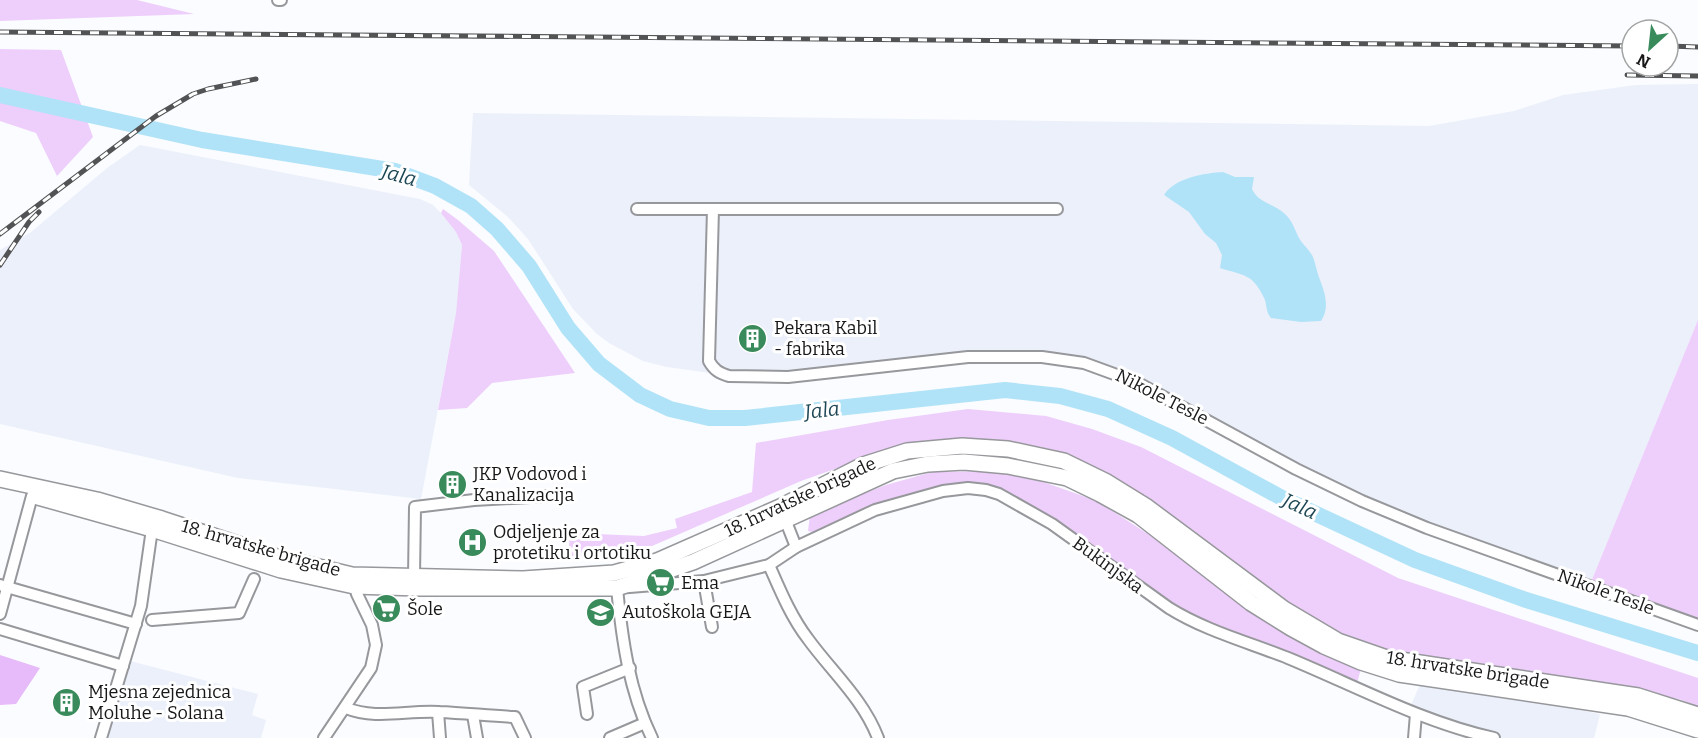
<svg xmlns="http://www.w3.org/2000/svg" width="1698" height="738" viewBox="0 0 1698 738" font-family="Bitter,serif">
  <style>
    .built { fill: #ecf0fa }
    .green { fill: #eecefb }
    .forest { fill: #e7baf9 }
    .water { fill: #b1e3f8 }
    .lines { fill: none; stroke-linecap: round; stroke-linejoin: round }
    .river { stroke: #b1e3f8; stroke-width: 16 }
    .street-casing { stroke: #97989c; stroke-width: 14 }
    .secondary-casing { stroke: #97989c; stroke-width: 18 }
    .street { stroke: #fff; stroke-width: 10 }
    .secondary { stroke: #fff; stroke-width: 15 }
    .rail-casing { stroke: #525354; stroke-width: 5 }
    .rail { stroke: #fff; stroke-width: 3; stroke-dasharray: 9; stroke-linecap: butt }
    .labels { text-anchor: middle; stroke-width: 6; stroke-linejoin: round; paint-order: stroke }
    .poi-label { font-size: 18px; fill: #171819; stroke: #fff; text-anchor: start }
    .street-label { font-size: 18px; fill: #171819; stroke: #fff }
    .water-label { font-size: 20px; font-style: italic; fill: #1e4755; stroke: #fff }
  </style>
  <rect width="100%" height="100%" fill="#fafcff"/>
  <g class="built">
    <polygon points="1698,84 1698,320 1589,587 1362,501 1196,413 1084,363 968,357 788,377 732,376 667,367 643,361 609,343 597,334 573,309 528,239 508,217 469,185 473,113 1429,126 1514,111 1563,95 1636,85"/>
    <polygon points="140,145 420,199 433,205 441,213 456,232 462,245 456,313 421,499 238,478 0,424 0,250 30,233 107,168"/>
    <polygon points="130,661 258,694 252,715 266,720 261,738 108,738"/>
    <polygon points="1422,680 1600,714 1594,738 1503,738 1449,722 1411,705"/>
  </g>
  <g class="green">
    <polygon points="0,0 137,0 194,14 0,21"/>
    <polygon points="0,49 61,50 93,137 57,176 36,133 0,121"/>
    <polygon points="443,209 458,220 494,251 575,373 492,383 467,408 438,410 456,313 462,245 456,232 441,213"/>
    <polygon points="1698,320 1698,625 1589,587"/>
    <polygon points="968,409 1046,416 1092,429 1141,447 1398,578 1698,678 1698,707 1679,699 1389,654 1343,639 1309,620 1192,534 1026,447 877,454 801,481 652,546 568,561 570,533 644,536 677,528 675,519 752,492 756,443 888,420"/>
    <polygon points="986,471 1035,479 1097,501 1148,534 1211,580 1361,668 1357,684 1204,622 1173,605 1037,508 1009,494 970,483 875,507 812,532 808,531 810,515 886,485 932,472"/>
  </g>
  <polygon class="forest" points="0,655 40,668 16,704 0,705"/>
  <path class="water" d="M1223 172 1235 177H1254L1252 189C1259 204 1274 203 1285 214 1292 220 1295 230 1299 238 1303 245 1310 250 1313 257 1316 265 1317 273 1320 280 1325 293 1330 308 1321 321L1301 322 1271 318C1266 312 1267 307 1265 300 1253 273 1244 276 1220 268L1222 255 1216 243 1205 234 1189 212 1164 195C1174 178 1205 173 1223 172Z"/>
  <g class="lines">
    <polyline class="river" points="0,95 202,140 395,171 435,186 471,206 497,229 529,266 568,328 599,364 640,395 670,409 709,418 745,418 1005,390 1060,396 1108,409 1172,438 1282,498 1415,560 1526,600 1698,653"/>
    <defs>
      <g id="street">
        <polyline points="278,0 281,0"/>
        <polyline points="637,209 1057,209"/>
        <path d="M713 209 709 361C714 370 719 373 729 376L788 377 968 357H1042L1084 363 1136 382 1296 469 1362 501 1427 528 1698 625"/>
        <polyline points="783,514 796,547"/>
        <path d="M769 565C780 590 791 617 808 639 832 672 863 699 878 738"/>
        <polyline points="414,577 415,507 474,500 549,496"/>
        <polyline points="704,581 712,627"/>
        <polyline points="0,585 136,624"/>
        <polyline points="0,614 32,496"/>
        <polyline points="152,620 239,613 254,579"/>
        <polyline points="0,629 123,666"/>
        <path d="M346 708C376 720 407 710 439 712 465 713 490 716 515 717L525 738"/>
        <polyline points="438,712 440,738"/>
        <polyline points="587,714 583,687 630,668"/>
        <polyline points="473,715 477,738"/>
        <polyline points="101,738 141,606 152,529"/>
        <polyline points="324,738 371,668 376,645 372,625 357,594 353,580"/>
        <polyline points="610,738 645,723"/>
        <path d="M652 738C629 691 622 639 617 588L704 581 769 565 796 547 875 510 943 491 968 488 986 490 999 494 1052 524 1169 608C1206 631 1248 642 1288 658 1356 686 1422 722 1494 738"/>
        <polyline points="1414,738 1416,714"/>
      </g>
      <g id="secondary">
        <polyline points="0,479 97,500 162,519 277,557 352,575 523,579 614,573 657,561 780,507 863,465 907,451 962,446 1008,449 1064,461 1105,481 1147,507 1284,609 1338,641 1387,658 1638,696 1698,715"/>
        <polyline points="38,497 152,529 281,570 354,586 418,588 617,588 693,562 893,471 928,464 964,462 1008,466 1067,478 1100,494 1138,515 1251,603 1291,628 1324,646 1361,662 1399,674 1628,708 1698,730"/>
      </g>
    </defs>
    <use href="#street" class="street-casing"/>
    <use href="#secondary" class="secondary-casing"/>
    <use href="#street" class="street"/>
    <use href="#secondary" class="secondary"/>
    <defs>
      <g id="rail">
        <polyline points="0,32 1632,46"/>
        <polyline points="1668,46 1698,47"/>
        <polyline points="1627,75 1698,76"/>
        <polyline points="0,234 156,116 193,94 208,89 256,79"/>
        <polyline points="0,265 29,222 39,212"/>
      </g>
    </defs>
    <use href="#rail" class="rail-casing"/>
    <use href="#rail" class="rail"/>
  </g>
  <defs>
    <symbol id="building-disc" viewBox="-11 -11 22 22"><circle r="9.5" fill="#3a8b5c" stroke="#fff"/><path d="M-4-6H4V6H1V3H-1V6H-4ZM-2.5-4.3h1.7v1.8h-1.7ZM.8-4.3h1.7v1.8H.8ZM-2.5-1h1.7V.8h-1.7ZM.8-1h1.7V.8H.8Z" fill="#fff"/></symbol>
    <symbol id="hospital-disc" viewBox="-11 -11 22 22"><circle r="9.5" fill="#3a8b5c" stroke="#fff"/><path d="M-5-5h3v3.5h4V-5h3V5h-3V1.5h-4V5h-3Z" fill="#fff"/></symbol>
    <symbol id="supermarket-disc" viewBox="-11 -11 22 22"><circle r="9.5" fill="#3a8b5c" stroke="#fff"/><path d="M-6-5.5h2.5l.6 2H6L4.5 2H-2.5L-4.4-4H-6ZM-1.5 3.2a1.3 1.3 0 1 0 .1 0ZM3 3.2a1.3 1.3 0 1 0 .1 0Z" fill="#fff"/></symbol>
    <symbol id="school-disc" viewBox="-11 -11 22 22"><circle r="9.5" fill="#3a8b5c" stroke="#fff"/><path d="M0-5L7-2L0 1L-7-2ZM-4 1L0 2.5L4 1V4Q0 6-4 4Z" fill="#fff"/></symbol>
  </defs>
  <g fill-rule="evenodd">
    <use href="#building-disc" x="736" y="322" width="33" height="33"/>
    <use href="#building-disc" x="436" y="468" width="33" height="33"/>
    <use href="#hospital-disc" x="456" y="526" width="33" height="33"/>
    <use href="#supermarket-disc" x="644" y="566" width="33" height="33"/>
    <use href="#supermarket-disc" x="370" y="592" width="33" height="33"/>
    <use href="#school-disc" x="584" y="596" width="33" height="33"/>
    <use href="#building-disc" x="50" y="686" width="33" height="33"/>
  </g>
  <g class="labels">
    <g class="poi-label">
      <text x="774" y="334">Pekara Kabil<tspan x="774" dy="21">- fabrika</tspan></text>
      <text x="473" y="480">JKP Vodovod i<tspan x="473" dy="21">Kanalizacija</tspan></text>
      <text x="493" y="538">Odjeljenje za<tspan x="493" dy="21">protetiku i ortotiku</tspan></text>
      <text x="681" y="589">Ema</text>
      <text x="407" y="615">Šole</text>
      <text x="622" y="618">Autoškola GEJA</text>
      <text x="88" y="698">Mjesna zejednica<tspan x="88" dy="21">Moluhe - Solana</tspan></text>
    </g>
    <g class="street-label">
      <text transform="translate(1162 397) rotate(27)" y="6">Nikole Tesle</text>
      <text transform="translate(800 497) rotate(-25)" y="6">18. hrvatske brigade</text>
      <text transform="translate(261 548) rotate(16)" y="6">18. hrvatske brigade</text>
      <text transform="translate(1108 565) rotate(36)" y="6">Bukinjska</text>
      <text transform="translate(1606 592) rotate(20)" y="6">Nikole Tesle</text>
      <text transform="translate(1468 670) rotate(9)" y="6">18. hrvatske brigade</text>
    </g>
    <g class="water-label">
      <text transform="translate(399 175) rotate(15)" y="7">Jala</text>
      <text transform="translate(822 410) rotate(-6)" y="7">Jala</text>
      <text transform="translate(1300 506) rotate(25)" y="7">Jala</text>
    </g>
  </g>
  <g transform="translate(1650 48) rotate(207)"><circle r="28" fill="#ffffff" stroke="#a2a3a3" stroke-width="1.5"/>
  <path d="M0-4.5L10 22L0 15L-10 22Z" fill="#3a8b5c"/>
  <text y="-9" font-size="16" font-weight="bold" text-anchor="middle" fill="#171819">N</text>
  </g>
</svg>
